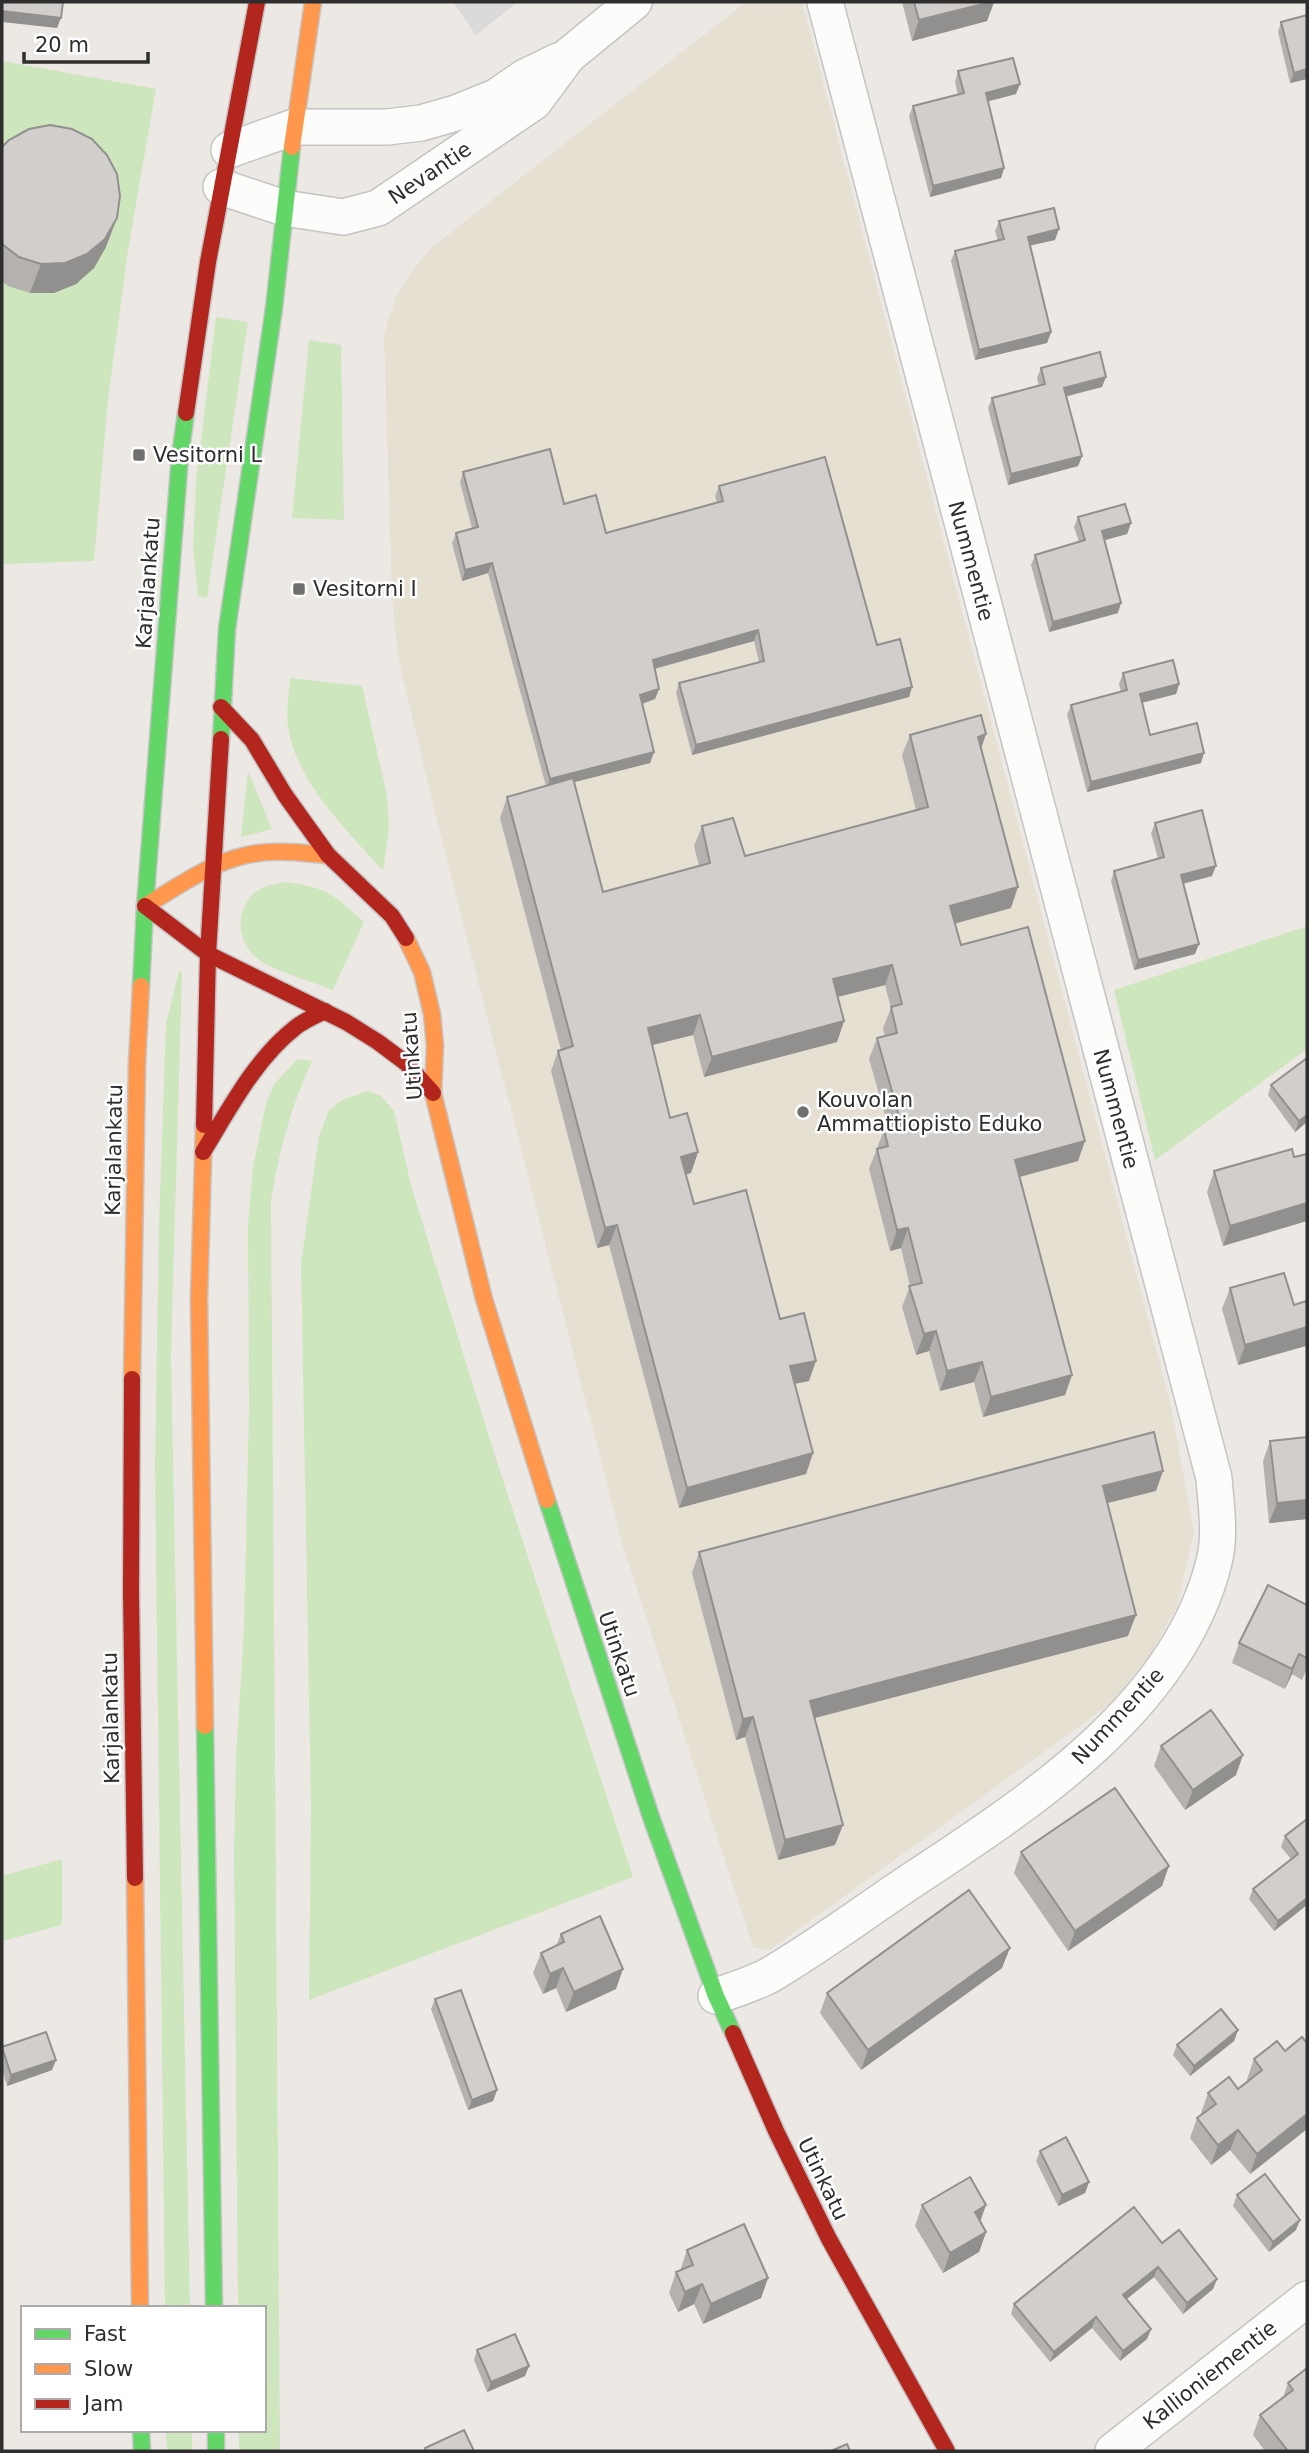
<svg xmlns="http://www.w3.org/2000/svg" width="1309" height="2453" viewBox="0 0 1309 2453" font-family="'DejaVu Sans',sans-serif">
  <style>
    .industrial { fill: #dcd9db }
    .education { fill: #e6e0d3 }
    .green { fill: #cee6be }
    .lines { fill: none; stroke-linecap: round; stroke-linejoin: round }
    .street-casing { stroke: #c5c4c5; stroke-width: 38 }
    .fast-casing { stroke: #c5c4c5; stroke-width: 19 }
    .slow-casing { stroke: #c5c4c5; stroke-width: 19 }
    .jam-casing { stroke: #c5c4c5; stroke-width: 19 }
    .street { stroke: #fcfcfb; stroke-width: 35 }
    .fast { stroke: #63d668; stroke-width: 16 }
    .slow { stroke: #ff974d; stroke-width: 16 }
    .jam { stroke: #b3261e; stroke-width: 16 }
    .wall { fill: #b4b1af }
    .shaded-wall { fill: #92908e }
    .building { fill: #d1cecb; stroke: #92908e; stroke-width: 2 }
    .poi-dot { fill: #706f6e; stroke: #fff; stroke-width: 2.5 }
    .labels { text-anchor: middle; stroke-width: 5; stroke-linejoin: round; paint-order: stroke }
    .street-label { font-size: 21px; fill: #2e2e2e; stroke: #fff }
    .poi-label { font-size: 21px; fill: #2e2e2e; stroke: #fff; text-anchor: start }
  </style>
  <rect width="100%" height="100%" fill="#ece8e4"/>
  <polygon class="industrial" points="453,2 518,2 476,35"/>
  <polygon class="education" points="746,2 802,2 1170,1402 1194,1533 1177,1607 1150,1655 1113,1702 770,1950 753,1947 622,1543 437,821 398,657 392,597 384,334 396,297 411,272 431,248"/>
  <g class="green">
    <polygon points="2,61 156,89 128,250 108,400 94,561 2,564"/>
    <polygon points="216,317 248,322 207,598 198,596 193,548 196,481"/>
    <polygon points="309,340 341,345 344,520 292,518"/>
    <path d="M290 678 362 686 387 795 389 829 383 871C348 831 296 782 288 727 286 711 289 693 290 678Z"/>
    <polygon points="248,771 272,829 241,837"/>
    <path d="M285 882C326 887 334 894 364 922L333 990C313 982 274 971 258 959 233 941 235 900 264 887 270 884 278 884 285 882Z"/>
    <polygon points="1307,926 1307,1049 1155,1160 1114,990"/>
    <polygon points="179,971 182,972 171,1357 190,2308 165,2308 155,1468 159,1224 166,1024"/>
    <path d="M298 1059 312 1061C290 1110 280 1148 271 1201L280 2451H239V2430H264V2308H238L234 1852 236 1758 244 1628 249 1408 248 1224 253 1167 266 1103 275 1083Z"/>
    <polygon points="368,1091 381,1096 394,1111 412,1189 496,1459 633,1877 309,2000 311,1805 301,1264 319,1136 329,1110 342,1100"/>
    <polygon points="62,1859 62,1925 2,1941 2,1876"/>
    <polygon points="166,2430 192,2430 192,2451 167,2451"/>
  </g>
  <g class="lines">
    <defs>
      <g id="street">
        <polyline points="229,150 294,127 387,127 421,123 456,113 496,97 525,77 558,61"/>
        <polyline points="221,187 284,208 343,217 378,208 534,102 568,56 634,2"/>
        <path d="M716 1996C734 1990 753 1984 770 1975 816 1948 859 1916 902 1887 1021 1808 1177 1711 1214 1562 1221 1535 1216 1506 1214 1478L825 2"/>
        <polyline points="1113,2451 1307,2299"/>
      </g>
      <g id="fast">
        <polyline points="221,739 227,629 274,308 292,147"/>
        <polyline points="141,986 145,906 180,456 186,413"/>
        <polyline points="547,1500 651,1817 716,1996 733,2033"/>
        <polyline points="205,1726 214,2308"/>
        <polyline points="141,2430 142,2451"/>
        <polyline points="216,2430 216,2451"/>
      </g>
      <g id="slow">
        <polyline points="292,147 313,2"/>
        <path d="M145 906C177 887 210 863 247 855 273 849 301 853 328 855"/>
        <polyline points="406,938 422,972 432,1014 435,1046 433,1093 484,1299 547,1500"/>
        <polyline points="204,1125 199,1299 205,1726"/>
        <polyline points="132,1379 137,1063 141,986"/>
        <polyline points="135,1878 140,2308"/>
      </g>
      <g id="jam">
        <polyline points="186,413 208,262 257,2"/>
        <polyline points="221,707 252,740 285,795 328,855 392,916 406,938"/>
        <polyline points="145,906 208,954 346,1022 378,1042 406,1063 433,1093"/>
        <polyline points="204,1125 208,954 221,739"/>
        <path d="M203 1152C230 1108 255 1059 296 1027 305 1020 315 1016 325 1011"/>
        <polyline points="132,1379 131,1592 135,1878"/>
        <polyline points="733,2033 776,2131 829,2239 947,2451"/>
      </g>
    </defs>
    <use href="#street" class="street-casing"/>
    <use href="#fast" class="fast-casing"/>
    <use href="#slow" class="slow-casing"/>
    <use href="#jam" class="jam-casing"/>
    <use href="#street" class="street"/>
    <use href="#fast" class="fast"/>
    <use href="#slow" class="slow"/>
    <use href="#jam" class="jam"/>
  </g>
  <g class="wall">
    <polygon points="902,2 994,2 987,21 912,41"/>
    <polygon points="1307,15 1307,79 1290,83 1278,32 1281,22"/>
    <polygon points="958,71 1016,94 988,101 1004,168 1001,178 930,197 909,116 913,106 958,95 955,82"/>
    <polygon points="2,147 106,247 94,268 76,284 54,293 30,293 8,286 2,281"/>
    <polygon points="999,221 1055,240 1030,245 1051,332 1047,343 975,360 951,261 955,251 998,241 995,231"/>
    <polygon points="1041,368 1102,387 1066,396 1082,456 1078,466 1008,485 988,408 992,398 1039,386 1037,378"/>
    <polygon points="463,472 564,504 606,533 717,502 715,496 719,486 877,645 912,687 909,697 692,755 676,693 679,683 759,662 754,641 655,669 659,689 655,699 642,704 654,752 650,763 574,782 603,892 699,866 694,846 702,826 745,856 916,810 902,755 910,735 986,734 981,749 1011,908 955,923 961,945 1078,1161 1020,1177 1072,1375 1065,1395 983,1417 974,1382 940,1391 929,1351 916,1355 902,1307 910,1286 901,1248 890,1251 869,1169 884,1130 889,1129 869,1059 877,1038 885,1036 883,1028 891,1008 885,985 838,997 844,1021 837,1042 704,1077 693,1035 652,1045 670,1118 698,1152 691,1173 686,1174 694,1204 780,1319 809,1381 795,1384 813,1453 806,1474 679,1508 609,1245 597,1248 551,1071 558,1051 561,1050 500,818 507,797 546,786 488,573 462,581 452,543 456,533 472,528 460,482"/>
    <polygon points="1078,517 1131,523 1127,534 1104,540 1118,613 1049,632 1031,565 1035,555 1079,542 1074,527"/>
    <polygon points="1123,673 1179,684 1176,694 1142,703 1150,735 1201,763 1087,792 1067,715 1071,705 1121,692 1119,684"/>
    <polygon points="1155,823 1212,876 1183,884 1195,954 1134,970 1111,881 1114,871 1158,859 1151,833"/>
    <polygon points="1307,1058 1307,1122 1295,1132 1268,1095 1271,1085"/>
    <polygon points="1292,1149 1223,1246 1207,1192 1214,1171"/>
    <polygon points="1230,1288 1294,1305 1307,1306 1307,1342 1306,1346 1238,1365 1222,1309"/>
    <polygon points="1307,1437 1307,1519 1269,1523 1263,1461 1270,1441"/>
    <polygon points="1156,1491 1107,1503 1128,1636 815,1718 835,1845 778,1860 745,1737 736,1740 692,1573 699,1552"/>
    <polygon points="1307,1605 1307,1668 1302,1680 1292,1674 1285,1689 1232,1663 1239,1643"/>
    <polygon points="1161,1746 1236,1775 1185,1810 1154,1766"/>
    <polygon points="1307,1819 1307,1905 1274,1931 1249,1899 1253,1889 1291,1859 1281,1847 1285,1836"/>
    <polygon points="1021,1852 1162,1886 1068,1951 1014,1873"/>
    <polygon points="561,1934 616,1989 566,2012 556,1988 543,1994 533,1973 541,1953 556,1946"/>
    <polygon points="1002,1968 861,2070 820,2013 827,1993"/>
    <polygon points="435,1999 497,2090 493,2101 468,2110 431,2009"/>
    <polygon points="1238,2030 1234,2041 1190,2076 1173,2055 1177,2045"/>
    <polygon points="1307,2043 1307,2129 1250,2174 1230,2150 1211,2165 1190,2138 1197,2118 1202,2115 1201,2113 1208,2093 1238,2089 1248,2081 1247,2079 1254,2059 1285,2051"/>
    <polygon points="2,2047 52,2070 7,2086 2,2069"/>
    <polygon points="1040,2151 1089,2182 1085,2193 1058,2206 1036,2161"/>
    <polygon points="1237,2195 1296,2230 1269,2252 1233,2206"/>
    <polygon points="922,2205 980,2222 986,2232 979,2252 943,2273 915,2226"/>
    <polygon points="1162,2243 1217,2279 1213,2289 1183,2314 1154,2277 1127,2299 1151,2329 1147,2339 1120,2361 1092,2328 1050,2362 1011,2314 1014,2304"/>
    <polygon points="687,2250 768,2278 761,2298 703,2324 694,2304 678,2312 669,2293 676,2272 680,2271"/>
    <polygon points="477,2350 529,2366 525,2376 487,2392 474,2360"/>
    <polygon points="1307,2368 1307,2451 1265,2451 1253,2435 1260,2415 1283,2398 1288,2383"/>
  </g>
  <g class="shaded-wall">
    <polygon points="991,2 994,2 987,21 912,41 919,20"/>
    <polygon points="2,11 61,18 57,28 2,22"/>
    <polygon points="1307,69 1307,79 1290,83 1294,73"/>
    <polygon points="1020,84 1016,94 982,103 986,93"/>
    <polygon points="1004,168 1001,178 930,197 933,186"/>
    <polygon points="117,218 106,247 94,268 76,284 54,293 30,293 41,264"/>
    <polygon points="1059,229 1055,240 1024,247 1028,237"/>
    <polygon points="1051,332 1047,343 975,360 979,350"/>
    <polygon points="1106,377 1102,387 1060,398 1064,388"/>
    <polygon points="1082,456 1078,466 1008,485 1011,474"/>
    <polygon points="1131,523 1127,534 1098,542 1102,531"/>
    <polygon points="492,563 488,573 462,581 465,570"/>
    <polygon points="1121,603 1118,613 1049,632 1053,622"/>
    <polygon points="758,630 754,641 649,670 653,660"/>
    <polygon points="1179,684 1176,694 1136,704 1140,694"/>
    <polygon points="912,687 909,697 692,755 696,745"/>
    <polygon points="659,689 655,699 636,706 640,695"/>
    <polygon points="986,734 979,754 978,737"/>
    <polygon points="654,752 650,763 547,789 550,779"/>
    <polygon points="1204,753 1201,763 1087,792 1091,782"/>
    <polygon points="1216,866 1212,876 1177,885 1181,875"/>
    <polygon points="1018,887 1011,908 943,927 950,906"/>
    <polygon points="1199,944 1195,954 1134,970 1138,960"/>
    <polygon points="892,965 885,985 825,1000 833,979"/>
    <polygon points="700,1015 693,1035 640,1048 648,1028"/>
    <polygon points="844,1021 837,1042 704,1077 712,1057"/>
    <polygon points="1307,1115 1307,1122 1295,1132 1299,1121"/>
    <polygon points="1085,1141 1078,1161 1008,1180 1015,1160"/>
    <polygon points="698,1152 691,1173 674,1178 681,1157"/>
    <polygon points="1307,1203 1307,1221 1223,1246 1230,1226"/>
    <polygon points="617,1225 609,1245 597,1248 605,1228"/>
    <polygon points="908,1228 901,1248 890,1251 897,1230"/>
    <polygon points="1307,1327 1307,1342 1306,1346 1238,1365 1245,1345"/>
    <polygon points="936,1331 929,1351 916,1355 924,1334"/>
    <polygon points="816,1361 809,1381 782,1386 790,1366"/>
    <polygon points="982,1362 974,1382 940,1391 947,1371"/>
    <polygon points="1072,1375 1065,1395 983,1417 991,1397"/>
    <polygon points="813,1453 806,1474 679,1508 687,1488"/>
    <polygon points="1163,1471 1156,1491 1095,1506 1103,1486"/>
    <polygon points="1307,1500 1307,1519 1269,1523 1277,1503"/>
    <polygon points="1136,1615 1128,1636 803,1721 810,1701"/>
    <polygon points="1299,1654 1292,1674 1285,1689 1292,1669"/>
    <polygon points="753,1717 745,1737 736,1740 743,1719"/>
    <polygon points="1243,1755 1236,1775 1185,1810 1193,1790"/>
    <polygon points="843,1825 835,1845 778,1860 785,1840"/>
    <polygon points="1169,1866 1162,1886 1068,1951 1075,1931"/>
    <polygon points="1307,1898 1307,1905 1274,1931 1278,1921"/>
    <polygon points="1010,1948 1002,1968 861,2070 868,2050"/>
    <polygon points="563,1968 556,1988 543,1994 550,1974"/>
    <polygon points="623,1969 616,1989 566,2012 574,1992"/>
    <polygon points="1238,2030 1234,2041 1190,2076 1194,2066"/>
    <polygon points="56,2060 52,2070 7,2086 11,2075"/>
    <polygon points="497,2090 493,2101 468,2110 472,2100"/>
    <polygon points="1307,2114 1307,2129 1250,2174 1257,2154"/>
    <polygon points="1238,2130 1230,2150 1211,2165 1218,2145"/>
    <polygon points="1089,2182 1085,2193 1058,2206 1062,2195"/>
    <polygon points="986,2205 979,2225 975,2212"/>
    <polygon points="1300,2220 1296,2230 1269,2252 1273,2242"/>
    <polygon points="986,2232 979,2252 943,2273 950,2253"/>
    <polygon points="1158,2267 1154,2277 1119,2305 1123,2295"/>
    <polygon points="768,2278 761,2298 703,2324 711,2304"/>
    <polygon points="1217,2279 1213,2289 1183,2314 1187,2303"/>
    <polygon points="702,2284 694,2304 678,2312 685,2292"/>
    <polygon points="1096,2317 1092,2328 1050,2362 1054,2352"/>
    <polygon points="1151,2329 1147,2339 1120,2361 1123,2351"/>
    <polygon points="529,2366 525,2376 487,2392 491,2382"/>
  </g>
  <g class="building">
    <polygon points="2,2 63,2 61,18 2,11"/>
    <polygon points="914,2 991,2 919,20"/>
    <polygon points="1307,15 1307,69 1294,73 1281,22"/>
    <polygon points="1013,58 1020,84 986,93 1004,168 933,186 913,106 964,93 958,71"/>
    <polygon points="50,125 72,129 92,139 107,155 117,174 120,196 117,218 105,239 87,254 65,263 41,264 19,257 2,244 2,147 9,140 29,129"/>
    <polygon points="1054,208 1059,229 1028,237 1051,332 979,350 955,251 1004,239 999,221"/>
    <polygon points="1100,352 1106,377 1064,388 1082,456 1011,474 992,398 1045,384 1041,368"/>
    <polygon points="550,449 564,504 596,495 606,533 723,501 719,486 825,457 877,645 900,639 912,687 696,745 679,683 764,661 758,630 653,660 659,689 640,695 654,752 550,779 492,563 465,570 456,533 478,527 463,472"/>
    <polygon points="1125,504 1131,523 1102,531 1121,603 1053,622 1035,555 1085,540 1078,517"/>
    <polygon points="1173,660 1179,684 1140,694 1150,735 1197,723 1204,753 1091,782 1071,705 1127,690 1123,673"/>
    <polygon points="981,715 986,734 978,737 1018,887 950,906 961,945 1028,927 1085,1141 1015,1160 1072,1375 991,1397 982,1362 947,1371 936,1331 924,1334 909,1286 922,1283 908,1228 897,1230 877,1149 888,1146 884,1130 902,1127 877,1038 897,1033 891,1007 902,1004 892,965 833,979 844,1021 712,1057 700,1015 648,1028 670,1118 687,1113 698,1152 681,1157 694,1204 746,1190 780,1319 804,1313 816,1361 790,1366 813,1453 687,1488 617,1225 605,1228 558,1051 573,1046 507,797 573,778 603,892 710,863 702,826 733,818 745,856 928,807 910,735"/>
    <polygon points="1202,810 1216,866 1181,875 1199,944 1138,960 1114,871 1164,857 1155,823"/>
    <polygon points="1307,1058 1307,1115 1299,1121 1271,1085"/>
    <polygon points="1292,1149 1294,1157 1307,1154 1307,1203 1230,1226 1214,1171"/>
    <polygon points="1284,1273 1294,1305 1306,1301 1307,1306 1307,1327 1245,1345 1230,1288"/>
    <polygon points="1154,1432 1163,1471 1103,1486 1136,1615 810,1701 843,1825 785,1840 753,1717 743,1719 699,1552"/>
    <polygon points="1307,1437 1307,1500 1277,1503 1270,1441"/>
    <polygon points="1268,1585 1307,1605 1307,1658 1299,1654 1292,1669 1239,1643"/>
    <polygon points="1211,1710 1243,1755 1193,1790 1161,1746"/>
    <polygon points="1115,1788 1169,1866 1075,1931 1021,1852"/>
    <polygon points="1307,1819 1307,1898 1278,1921 1253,1889 1298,1854 1285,1836"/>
    <polygon points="969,1890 1010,1948 868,2050 827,1993"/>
    <polygon points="600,1916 623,1969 574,1992 563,1968 550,1974 541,1953 564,1942 561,1934"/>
    <polygon points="461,1990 497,2090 472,2100 435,1999"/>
    <polygon points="1221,2009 1238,2030 1194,2066 1177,2045"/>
    <polygon points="46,2032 56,2060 11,2075 2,2047"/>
    <polygon points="1302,2037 1307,2043 1307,2114 1257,2154 1238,2130 1218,2145 1197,2118 1216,2104 1208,2093 1229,2077 1238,2089 1262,2070 1254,2059 1277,2041 1285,2051"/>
    <polygon points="1066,2137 1089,2182 1062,2195 1040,2151"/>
    <polygon points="1265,2174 1300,2220 1273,2242 1237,2195"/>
    <polygon points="970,2177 986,2205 975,2212 986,2232 950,2253 922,2205"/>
    <polygon points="1134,2207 1162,2243 1179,2230 1217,2279 1187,2303 1158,2267 1123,2295 1151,2329 1123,2351 1096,2317 1054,2352 1014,2304"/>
    <polygon points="744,2224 768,2278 711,2304 702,2284 685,2292 676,2272 693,2265 687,2250"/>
    <polygon points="515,2334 529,2366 491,2382 477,2350"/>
    <polygon points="1307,2368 1307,2451 1288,2451 1260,2415 1293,2390 1288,2383"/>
    <polygon points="464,2430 474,2451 426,2451 425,2448"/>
    <polygon points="847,2444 850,2451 831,2451"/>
  </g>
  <g class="poi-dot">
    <rect x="132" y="448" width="14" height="14" rx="3.5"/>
    <rect x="292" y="582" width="14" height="14" rx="3.5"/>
    <circle cx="803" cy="1112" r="7"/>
  </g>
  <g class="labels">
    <g class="street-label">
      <text transform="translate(430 173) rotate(-34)" y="7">Nevantie</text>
      <text transform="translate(971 561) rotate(75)" y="7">Nummentie</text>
      <text transform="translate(148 583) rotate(-86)" y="7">Karjalankatu</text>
      <text transform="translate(412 1056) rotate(-94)" y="7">Utinkatu</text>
      <text transform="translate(1116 1109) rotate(75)" y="7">Nummentie</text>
      <text transform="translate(114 1150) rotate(-89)" y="7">Karjalankatu</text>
      <text transform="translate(619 1654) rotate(71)" y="7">Utinkatu</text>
      <text transform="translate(1118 1716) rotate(-47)" y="7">Nummentie</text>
      <text transform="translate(111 1718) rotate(-91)" y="7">Karjalankatu</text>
      <text transform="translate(823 2179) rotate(64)" y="7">Utinkatu</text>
      <text transform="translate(1210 2375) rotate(-38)" y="7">Kallioniementie</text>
    </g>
    <g class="poi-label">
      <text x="153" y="462">Vesitorni L</text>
      <text x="313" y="596">Vesitorni I</text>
      <text x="817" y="1107">Kouvolan<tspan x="817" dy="24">Ammattiopisto Eduko</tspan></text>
    </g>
  </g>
  <rect width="1309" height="2453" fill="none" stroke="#2e2e2e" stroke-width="7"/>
  <rect x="21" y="2306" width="245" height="126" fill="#ffffff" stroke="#ababab" stroke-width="2"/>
  <rect x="35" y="2329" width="35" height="10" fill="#63d668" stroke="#ababab" stroke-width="2"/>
  <text x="84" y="2341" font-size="21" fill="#2e2e2e">Fast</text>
  <rect x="35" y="2364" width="35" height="10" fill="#ff974d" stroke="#ababab" stroke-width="2"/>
  <text x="84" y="2376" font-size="21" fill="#2e2e2e">Slow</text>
  <rect x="35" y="2399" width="35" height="10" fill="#b3261e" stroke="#ababab" stroke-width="2"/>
  <text x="84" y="2411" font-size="21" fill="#2e2e2e">Jam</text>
  <path d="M24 52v10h124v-10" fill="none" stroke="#2e2e2e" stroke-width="3.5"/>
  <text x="35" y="52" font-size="21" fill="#2e2e2e" stroke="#ffffff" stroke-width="5" paint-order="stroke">20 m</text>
</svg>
